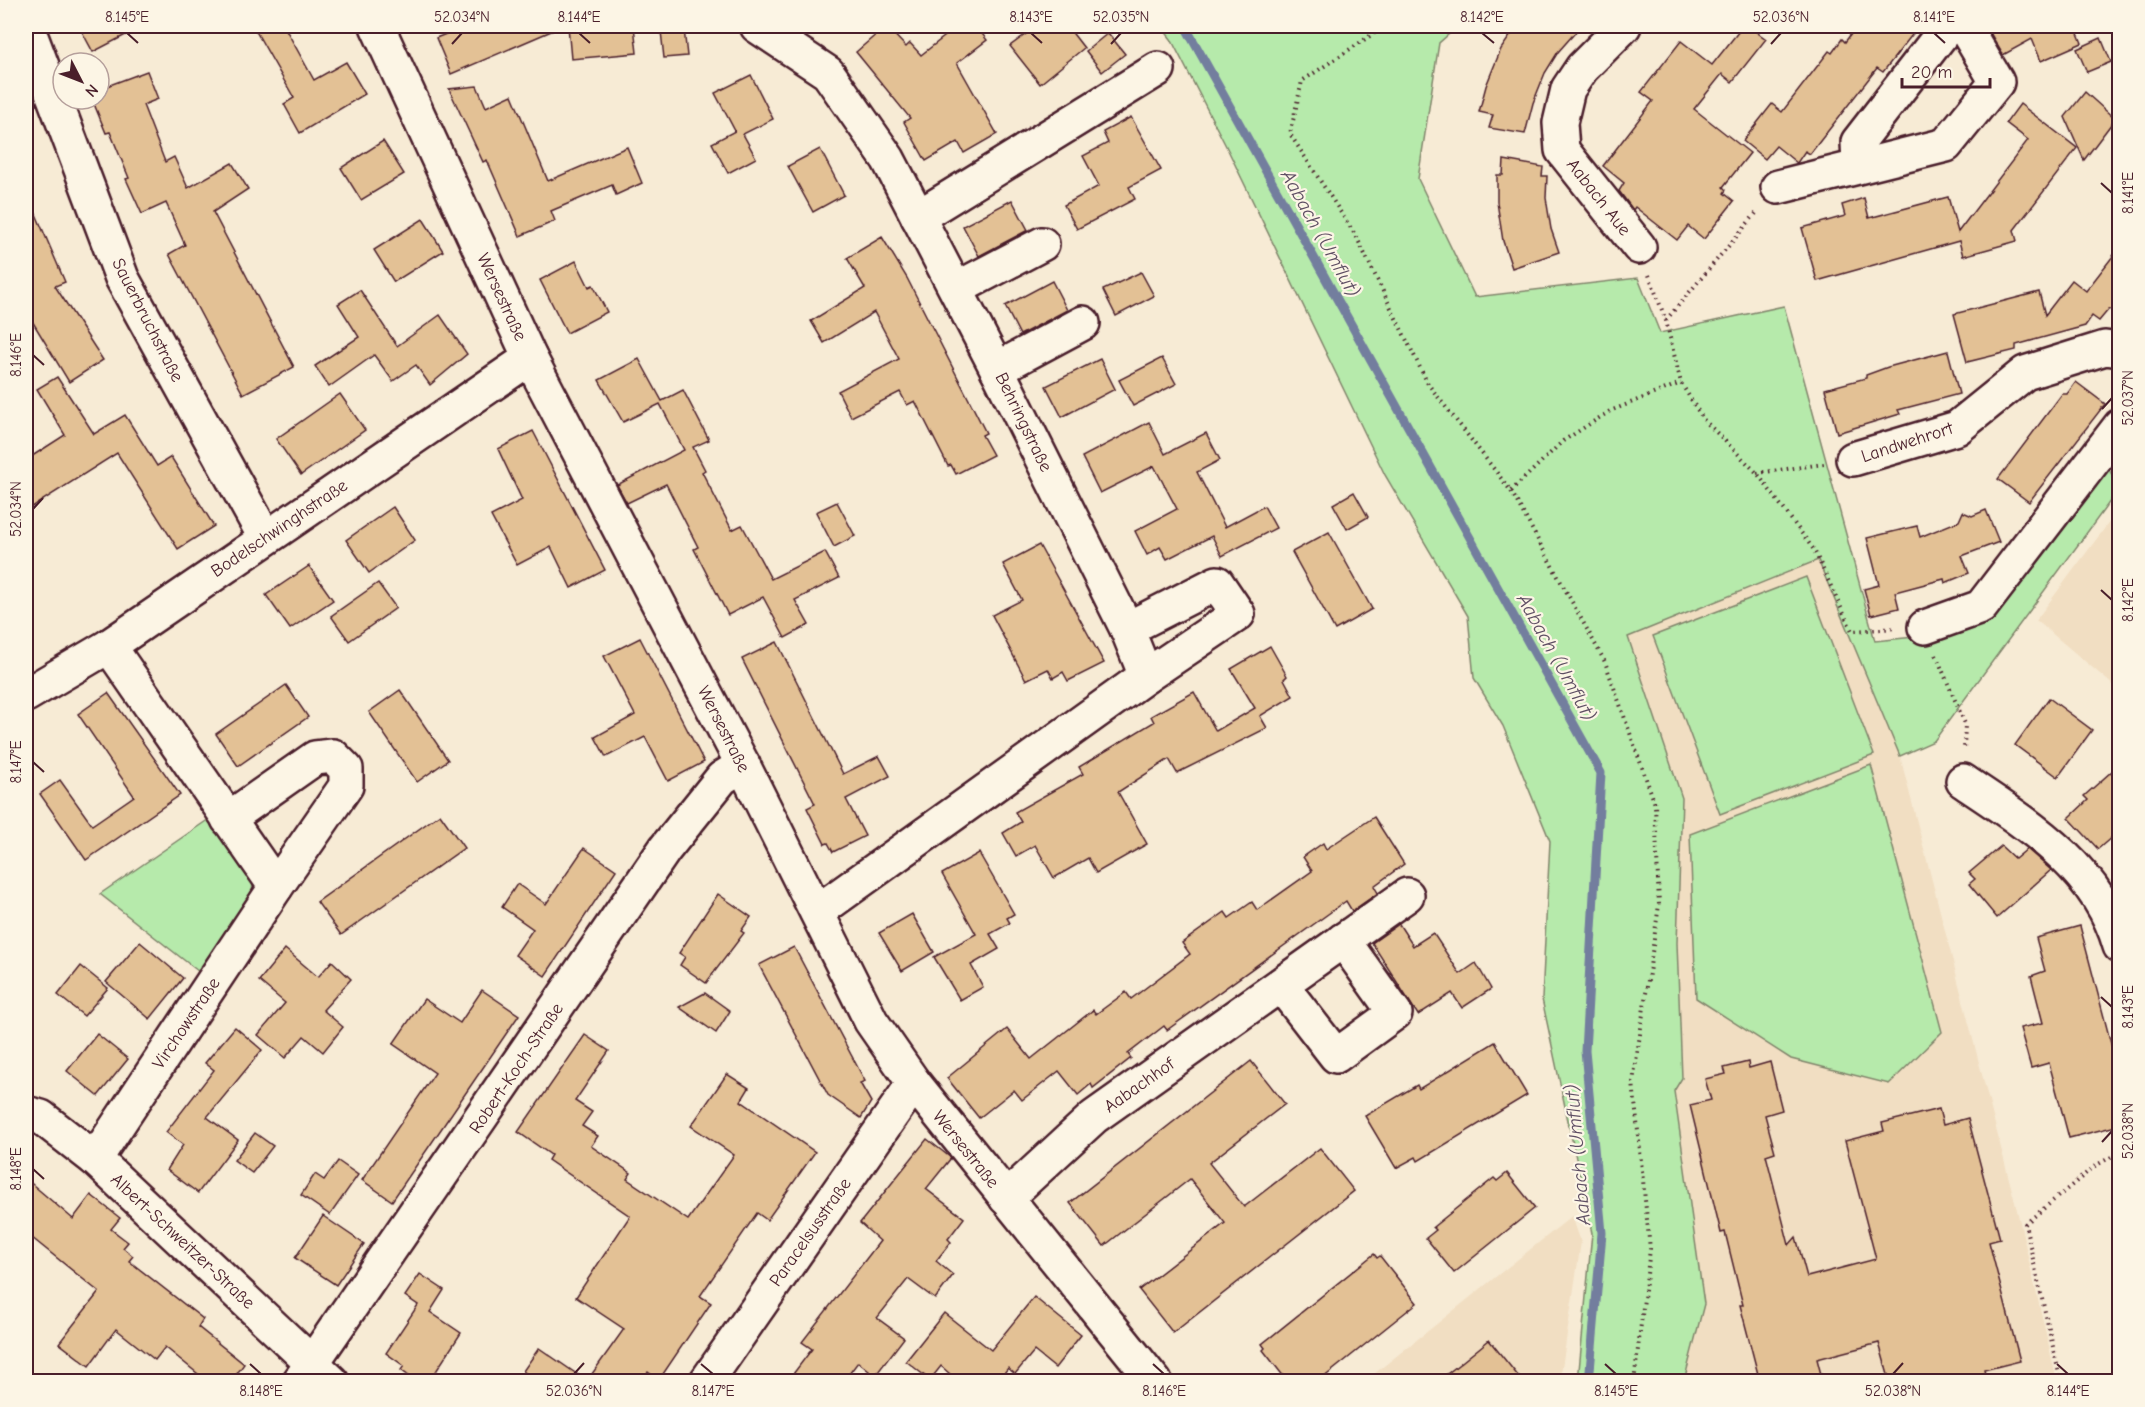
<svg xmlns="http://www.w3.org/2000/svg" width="2145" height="1407" viewBox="0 0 2145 1407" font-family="'Comic Neue',sans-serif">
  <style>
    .built { fill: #f1dec2 }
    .green { fill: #b6eaab; stroke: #80846b; stroke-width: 1.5 }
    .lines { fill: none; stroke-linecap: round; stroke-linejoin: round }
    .stream { stroke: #737e9e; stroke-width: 9 }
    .building { fill: #e3c195; stroke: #4a1f2b; stroke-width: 1.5 }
    .minor-casing { stroke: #4a1f2b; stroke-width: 38 }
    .path { stroke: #4a1f2b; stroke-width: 4; stroke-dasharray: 1.5 4.5; stroke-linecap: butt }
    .minor { stroke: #fcf5e5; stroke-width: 33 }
    .ticks { fill: none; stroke: #4a1f2b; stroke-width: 2 }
    .labels { text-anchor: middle; stroke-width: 4.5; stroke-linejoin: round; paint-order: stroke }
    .street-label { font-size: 18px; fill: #4a1f2b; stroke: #fcf5e5 }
    .water-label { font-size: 20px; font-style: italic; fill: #5f4f64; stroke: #fcf5e5 }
    .neatline { fill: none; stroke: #4a1f2b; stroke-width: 2 }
    .ticks-label { font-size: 15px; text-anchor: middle; fill: #4a1f2b }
  </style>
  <rect width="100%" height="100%" fill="#f7ebd5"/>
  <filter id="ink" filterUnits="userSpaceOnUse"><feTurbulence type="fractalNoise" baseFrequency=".0167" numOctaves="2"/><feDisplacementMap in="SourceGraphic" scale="12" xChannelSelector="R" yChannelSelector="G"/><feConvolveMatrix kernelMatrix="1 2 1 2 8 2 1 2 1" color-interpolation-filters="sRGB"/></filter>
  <g filter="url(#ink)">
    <g class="built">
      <polygon points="2119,509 2119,690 2036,620"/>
      <polygon points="1818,560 1900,756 2018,1214 2057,1381 1684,1381 1704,1304 1674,1091 1682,1078 1677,943 1628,637"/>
      <polygon points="1572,1216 1581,1242 1560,1381 1364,1382"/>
    </g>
    <g class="green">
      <polygon points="1161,26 1458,26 1439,43 1418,179 1475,297 1638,278 1660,333 1784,306 1875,641 1915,637 1984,614 2105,461 2119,489 1934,741 1900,756 1818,560 1628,637 1682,798 1677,943 1682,1078 1674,1091 1704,1304 1684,1381 1578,1381 1592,1233 1542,999 1550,841 1503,726 1474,678 1468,616 1385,475 1228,150 1171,39"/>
      <polygon points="1806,577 1874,755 1720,814 1653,636"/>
      <polygon points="1871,765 1942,1032 1889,1084 1791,1059 1696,998 1690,834"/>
      <polygon points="212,817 253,876 252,900 203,975 100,894"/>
    </g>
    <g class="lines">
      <polyline class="stream" points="1185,26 1601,773 1585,1051 1602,1233 1589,1382"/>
    </g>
    <g class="building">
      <polygon points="79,26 143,26 93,52"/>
      <polygon points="253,26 284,26 314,80 346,62 365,94 300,133 284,104 294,98"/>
      <polygon points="466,26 563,26 451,74 436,38"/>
      <polygon points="568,26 634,26 637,53 571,59"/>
      <polygon points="886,26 906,47 910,43 921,55 958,26 976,26 987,40 957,63 997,134 964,153 958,142 926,161 904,122 910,118 856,52"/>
      <polygon points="1037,26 1067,26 1084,48 1040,84 1010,46"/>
      <polygon points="1517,26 1581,26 1558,52 1545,73 1533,103 1525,134 1489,128 1493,115 1479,112 1486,86 1501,49"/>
      <polygon points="1743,26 1748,26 1766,39 1732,82 1722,74 1694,109 1750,153 1723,187 1726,190 1724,193 1734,201 1704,239 1688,226 1677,240 1635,207 1633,210 1619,191 1624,183 1603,166 1653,101 1641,92 1681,41 1712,65"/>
      <polygon points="1863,26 1919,26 1883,72 1877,68 1810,154 1805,151 1797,163 1776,146 1765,159 1743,141 1772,104 1782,112 1829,51 1832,53 1842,39 1845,42 1854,30 1860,29"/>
      <polygon points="1986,26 2075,26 2082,43 2041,61 2032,39 2003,55"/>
      <polygon points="684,29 687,56 664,58 661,31"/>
      <polygon points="1108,33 1125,54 1102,72 1086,51"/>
      <polygon points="2101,38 2111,62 2087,72 2077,49"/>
      <polygon points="147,71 158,99 143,105 165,162 174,157 188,188 232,163 248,189 213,212 294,367 243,394 169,254 185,245 166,203 142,214 126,179 129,178 110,132 106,133 92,99 99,99 99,89"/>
      <polygon points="751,75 773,119 743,134 756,158 728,173 712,143 735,131 715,93"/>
      <polygon points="477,86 486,107 512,95 548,181 627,147 642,183 616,195 612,185 551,211 555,221 520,236 487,160 483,162 449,89"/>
      <polygon points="2085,92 2115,119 2084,160 2065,117"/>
      <polygon points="2020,104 2077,148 2014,230 2017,241 1963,256 1959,241 1817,281 1802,228 1845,216 1842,205 1864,198 1869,218 1948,197 1958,232 2028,140 2006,123"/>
      <polygon points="1131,117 1161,170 1129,187 1135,199 1077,229 1064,205 1099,186 1083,156 1108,143 1103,132"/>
      <polygon points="383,141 404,174 361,200 341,168"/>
      <polygon points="820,149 844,195 813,212 788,166"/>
      <polygon points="1504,160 1543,167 1542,176 1547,176 1546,198 1551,229 1559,252 1512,268 1503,241 1497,202 1497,175 1503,175"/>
      <polygon points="27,193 65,282 55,286 103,360 69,382 26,311"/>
      <polygon points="1012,200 1028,230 979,256 963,226"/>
      <polygon points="423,219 443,251 394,282 374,250"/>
      <polygon points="882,237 907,278 986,433 982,435 993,455 956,474 951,465 948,466 915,401 907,405 900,392 851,417 838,391 899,359 874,312 824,343 811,321 865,288 847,258"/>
      <polygon points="2120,247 2120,317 2109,309 2099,321 2092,316 2085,326 2016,345 2016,350 1967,362 1954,314 2039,292 2045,315 2072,280 2086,291"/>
      <polygon points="576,261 589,287 593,285 607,312 567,333 540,280"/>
      <polygon points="1141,272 1154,296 1116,316 1103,290"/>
      <polygon points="1052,281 1067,310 1020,335 1005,306"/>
      <polygon points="360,290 397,346 440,315 467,354 430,385 416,365 393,381 374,355 329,387 315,366 359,337 338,304"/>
      <polygon points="1948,351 1959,394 1898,410 1900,414 1837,433 1825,389 1866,378 1866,375 1888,367"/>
      <polygon points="1162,358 1176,384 1133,406 1119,380"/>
      <polygon points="639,359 662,401 683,390 709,440 693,447 705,470 702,472 732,530 742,525 771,579 825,552 839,578 795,600 809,625 785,638 763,597 728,615 694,549 698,547 666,484 627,503 617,485 684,450 660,404 623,422 599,380"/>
      <polygon points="1100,359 1115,389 1062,417 1046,386"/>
      <polygon points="57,377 94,434 125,415 157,466 171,457 214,526 178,549 117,453 26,511 26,460 65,435 37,389"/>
      <polygon points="2076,382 2105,404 2029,502 1998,479 2062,394 2067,394"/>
      <polygon points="340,394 365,430 301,475 276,439"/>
      <polygon points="1149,422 1165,454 1206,433 1220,460 1197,472 1225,527 1264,506 1276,528 1222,556 1212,536 1167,559 1160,547 1147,555 1135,531 1177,509 1154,466 1100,493 1082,457"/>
      <polygon points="533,431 605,570 571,588 551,547 517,565 491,516 522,500 498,449"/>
      <polygon points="1354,492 1368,517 1347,529 1333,504"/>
      <polygon points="837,502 855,536 834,547 816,512"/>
      <polygon points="393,507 415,540 369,573 346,540"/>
      <polygon points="1986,510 1999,542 1962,556 1969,573 1945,583 1944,579 1895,592 1899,608 1871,615 1864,589 1879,585 1867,538 1917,526 1920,537 1959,521 1963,512 1972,516"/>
      <polygon points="1329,532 1372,609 1335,630 1292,552"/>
      <polygon points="1039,545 1104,663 1068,681 1063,672 1053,678 1048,669 1026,680 992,615 1022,600 1003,564"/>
      <polygon points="309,566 333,600 290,629 266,595"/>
      <polygon points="378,583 396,608 349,641 331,616"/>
      <polygon points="640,638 704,762 668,781 645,737 606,757 595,737 635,715 604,656"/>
      <polygon points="777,642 843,774 879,756 890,776 846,799 865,836 833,852 828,843 825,844 807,808 815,804 742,659"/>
      <polygon points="1270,646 1287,676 1284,679 1293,696 1260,716 1267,728 1177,773 1169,759 1118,792 1147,844 1096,873 1088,858 1054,878 1035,845 1016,856 1003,833 1021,822 1015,812 1083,774 1079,767 1154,722 1151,716 1194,692 1216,731 1255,708 1231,669"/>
      <polygon points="286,685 308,717 238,766 216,734"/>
      <polygon points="400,690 448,760 417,782 369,712"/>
      <polygon points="108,693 180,795 86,860 40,794 60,780 92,825 134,796 78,714"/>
      <polygon points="2049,698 2092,730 2058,777 2015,745"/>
      <polygon points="2120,764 2120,830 2098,849 2069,818 2088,800 2084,796"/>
      <polygon points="440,814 464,848 341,935 317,902"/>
      <polygon points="1374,817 1404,864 1374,886 1378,893 1352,911 1346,901 1167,1030 1164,1026 1128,1054 1131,1058 1093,1088 1091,1084 1078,1095 1059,1071 1022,1100 1014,1090 979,1118 947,1078 1007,1029 1031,1059 1093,1010 1096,1014 1126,992 1131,999 1190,954 1182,943 1225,912 1229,918 1252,902 1257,910 1312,871 1303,857 1323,843 1326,849"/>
      <polygon points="2001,846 2015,859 2027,849 2051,870 1997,918 1969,884 1975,879 1969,873"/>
      <polygon points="584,848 616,870 545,976 515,955 533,929 502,907 517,884 546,904"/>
      <polygon points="979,853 1014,914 1007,918 1010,923 990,934 999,949 971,965 983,987 960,1000 934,957 976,934 942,874"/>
      <polygon points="718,894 751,917 741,931 744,933 706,983 680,965 685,957 679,953"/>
      <polygon points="912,914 934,952 902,971 879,933"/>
      <polygon points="1399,924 1413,946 1433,933 1460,974 1476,963 1491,989 1462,1008 1452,993 1418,1015 1372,943"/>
      <polygon points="2080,926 2120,1078 2120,1125 2069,1138 2049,1063 2031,1068 2020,1028 2043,1023 2031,976 2045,971 2036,938"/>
      <polygon points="140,942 183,978 150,1019 106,982"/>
      <polygon points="794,947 865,1081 860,1083 871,1102 861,1118 828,1095 759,965"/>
      <polygon points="285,949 318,977 332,961 351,979 323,1010 343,1027 323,1052 304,1036 285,1058 258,1035 285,1003 259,981"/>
      <polygon points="81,966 108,988 84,1016 58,995"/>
      <polygon points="482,990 519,1015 392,1201 362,1180 435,1073 393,1044 424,999 460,1023"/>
      <polygon points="705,993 730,1011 716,1033 679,1007"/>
      <polygon points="235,1027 262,1050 207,1117 238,1140 198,1193 167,1170 183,1145 166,1132 214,1070 205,1063"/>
      <polygon points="97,1034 128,1059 98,1096 67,1071"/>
      <polygon points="585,1035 609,1051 575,1101 592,1112 582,1126 598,1136 591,1146 631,1173 627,1179 688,1220 734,1155 691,1126 727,1074 749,1088 741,1101 815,1152 767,1220 757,1213 700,1296 711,1303 659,1380 648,1372 642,1382 537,1382 523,1371 539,1348 587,1381 624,1329 576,1297 630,1216 548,1160 551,1155 518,1132"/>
      <polygon points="1495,1042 1527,1095 1418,1161 1416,1157 1396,1168 1365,1116 1417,1085 1419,1089"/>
      <polygon points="1251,1061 1285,1104 1209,1163 1244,1207 1320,1148 1354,1191 1173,1333 1139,1290 1225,1223 1190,1179 1104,1246 1070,1203"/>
      <polygon points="1748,1062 1749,1068 1770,1062 1782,1110 1765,1115 1775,1152 1766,1155 1789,1245 1796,1237 1807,1277 1876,1259 1845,1141 1884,1131 1882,1123 1939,1109 1943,1125 1968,1118 2000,1239 1989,1242 2020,1361 1984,1370 1987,1382 1890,1382 1879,1343 1817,1359 1823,1382 1760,1382 1740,1305 1743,1305 1725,1232 1721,1233 1690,1105 1711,1100 1705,1079 1726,1074 1724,1068"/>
      <polygon points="255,1133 273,1146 252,1173 234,1160"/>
      <polygon points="927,1139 951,1158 926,1189 964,1218 948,1239 951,1242 936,1261 953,1275 935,1299 908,1279 877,1318 904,1338 875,1376 858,1362 843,1382 787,1382 812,1349 802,1342 880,1241 860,1223"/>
      <polygon points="338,1161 358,1175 330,1215 301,1195 315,1174 324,1180"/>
      <polygon points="1507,1173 1535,1208 1454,1273 1426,1238 1436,1230 1433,1227 1494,1178 1497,1181"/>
      <polygon points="26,1179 73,1219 91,1195 120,1218 111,1229 128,1242 123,1248 133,1256 129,1261 203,1319 198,1327 244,1364 231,1382 208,1382 165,1347 155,1360 116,1329 89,1366 59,1343 99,1292 26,1233"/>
      <polygon points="323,1216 364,1244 336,1285 295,1258"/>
      <polygon points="1374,1254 1377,1258 1380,1256 1417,1303 1318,1382 1288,1382 1263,1350 1265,1348 1262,1344"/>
      <polygon points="420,1274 444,1290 430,1312 461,1333 429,1382 417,1382 401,1370 404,1366 386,1353 418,1305 405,1296"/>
      <polygon points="1034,1297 1081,1335 1055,1368 1034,1351 1015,1374 1008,1368 997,1382 959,1382 941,1366 930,1380 906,1361 944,1313 991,1350"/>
      <polygon points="1489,1340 1523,1382 1437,1382 1478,1349"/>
    </g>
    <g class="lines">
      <defs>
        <g id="minor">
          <polyline points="27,26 122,278 265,537"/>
          <polyline points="377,26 530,358 743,765 871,1021 914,1083 1155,1382"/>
          <polyline points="757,26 828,73 888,159 997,369 1127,629 1146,676"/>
          <polyline points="1624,26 1582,68 1568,89 1560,123 1562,150 1639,247"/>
          <polyline points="1859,165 1858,142 1948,26"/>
          <polyline points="1778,187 1946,145 1997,82 1964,26"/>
          <polyline points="918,217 1158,69"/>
          <polyline points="956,289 1042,244"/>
          <polyline points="997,369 1083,323"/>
          <polyline points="1853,459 1957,428 2025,373 2105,348 2120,350"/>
          <polyline points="1925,627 1981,607 2120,426"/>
          <polyline points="26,695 109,646 530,358"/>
          <path d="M1963 781C2027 824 2098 867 2120 946"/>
          <polyline points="228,819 315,758 333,756 346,769 346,786 276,887"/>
          <polyline points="817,912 1146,676 1238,614 1217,583 1127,629"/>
          <polyline points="1281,985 1336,1056 1395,1013 1343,940"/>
          <polyline points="26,1113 41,1117 95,1159 332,1382"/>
          <polyline points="95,1159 276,887 109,646"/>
          <polyline points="1006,1198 1094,1117 1407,895"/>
          <polyline points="299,1382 665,849 722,778 743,765"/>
          <polyline points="706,1382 914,1083"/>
        </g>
      </defs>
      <use href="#minor" class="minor-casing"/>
      <g class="path">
        <polyline points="1385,26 1302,81 1290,134 1356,236 1428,384 1511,491 1605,662 1655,804 1659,905 1633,1082 1650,1249 1634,1382"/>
        <polyline points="1649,275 1666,321 1681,383 1703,419 1757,473 1814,550 1852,631 1897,628"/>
        <polyline points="1666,320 1758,211"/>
        <polyline points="1757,473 1824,464"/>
        <polyline points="1511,491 1563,441 1610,411 1681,383"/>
        <polyline points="1936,655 1965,724 1964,750"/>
        <polyline points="2061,1382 2025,1224 2095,1166 2120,1152"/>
      </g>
      <use href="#minor" class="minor"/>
    </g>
  </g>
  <path class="ticks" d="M127 33 138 43M579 33 590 43M1031 33 1042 43M1482 33 1494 43M1934 33 1945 43M452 44 462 33M1111 44 1121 33M1771 44 1781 33M2101 183 2112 193M33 355 44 365M2102 409 2112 398M33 509 43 498M2101 590 2112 600M33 762 44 772M2101 997 2112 1007M2102 1142 2112 1131M33 1169 44 1179M250 1364 261 1374M701 1364 713 1374M1153 1364 1164 1374M1605 1364 1616 1374M2057 1364 2068 1374M574 1374 584 1363M1893 1374 1903 1363"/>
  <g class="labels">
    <g class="street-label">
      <text transform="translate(1599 197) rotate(52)" y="6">Aabach Aue</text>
      <text transform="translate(502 297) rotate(65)" y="6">Wersestraße</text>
      <text transform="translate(148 320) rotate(63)" y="6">Sauerbruchstraße</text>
      <text transform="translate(1024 422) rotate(64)" y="6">Behringstraße</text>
      <text transform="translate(1907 442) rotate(-18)" y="6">Landwehrort</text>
      <text transform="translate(279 528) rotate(-34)" y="6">Bodelschwinghstraße</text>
      <text transform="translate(724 729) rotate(63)" y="6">Wersestraße</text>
      <text transform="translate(186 1023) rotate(-56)" y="6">Virchowstraße</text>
      <text transform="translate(516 1068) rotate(-56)" y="6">Robert-Koch-Straße</text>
      <text transform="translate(1139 1085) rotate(-35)" y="6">Aabachhof</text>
      <text transform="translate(966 1149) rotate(51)" y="6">Wersestraße</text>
      <text transform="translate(810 1232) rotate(-55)" y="6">Paracelsusstraße</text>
      <text transform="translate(183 1241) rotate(43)" y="6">Albert-Schweitzer-Straße</text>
    </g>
    <g class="water-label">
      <text transform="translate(1321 233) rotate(61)" y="7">Aabach (Umflut)</text>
      <text transform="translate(1557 657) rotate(61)" y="7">Aabach (Umflut)</text>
      <text transform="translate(1577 1155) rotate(-95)" y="7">Aabach (Umflut)</text>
    </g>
  </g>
  <rect width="2145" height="1407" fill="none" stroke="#fcf5e5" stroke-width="66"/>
  <g transform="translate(81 81) rotate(132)"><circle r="28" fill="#fcf5e5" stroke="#b59f9b" stroke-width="1.5"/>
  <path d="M0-4.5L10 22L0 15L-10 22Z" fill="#4a1f2b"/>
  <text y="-9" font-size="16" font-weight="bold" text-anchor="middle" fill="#4a1f2b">N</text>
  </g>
  <path d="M1902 78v9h88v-9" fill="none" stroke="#4a1f2b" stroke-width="3"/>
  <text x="1911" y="78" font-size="18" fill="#4a1f2b" stroke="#fcf5e5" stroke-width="4.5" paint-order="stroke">20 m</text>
  <rect x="33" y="33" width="2079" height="1341" class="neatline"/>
  <g class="ticks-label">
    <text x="127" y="22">8.145°E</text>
    <text x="462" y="22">52.034°N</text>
    <text x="579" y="22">8.144°E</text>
    <text x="1031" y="22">8.143°E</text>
    <text x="1121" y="22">52.035°N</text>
    <text x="1482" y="22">8.142°E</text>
    <text x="1781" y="22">52.036°N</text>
    <text x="1934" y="22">8.141°E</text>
    <text transform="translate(2128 193) rotate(-90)" y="5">8.141°E</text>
    <text transform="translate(16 355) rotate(-90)" y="5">8.146°E</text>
    <text transform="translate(2128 398) rotate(-90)" y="5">52.037°N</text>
    <text transform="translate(16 509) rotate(-90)" y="5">52.034°N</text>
    <text transform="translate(2128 600) rotate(-90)" y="5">8.142°E</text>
    <text transform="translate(16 762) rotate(-90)" y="5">8.147°E</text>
    <text transform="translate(2128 1007) rotate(-90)" y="5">8.143°E</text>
    <text transform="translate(2128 1131) rotate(-90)" y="5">52.038°N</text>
    <text transform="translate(16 1169) rotate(-90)" y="5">8.148°E</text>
    <text x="261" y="1396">8.148°E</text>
    <text x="574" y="1396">52.036°N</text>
    <text x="713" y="1396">8.147°E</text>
    <text x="1164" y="1396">8.146°E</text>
    <text x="1616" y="1396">8.145°E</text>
    <text x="1893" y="1396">52.038°N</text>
    <text x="2068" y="1396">8.144°E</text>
  </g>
</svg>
